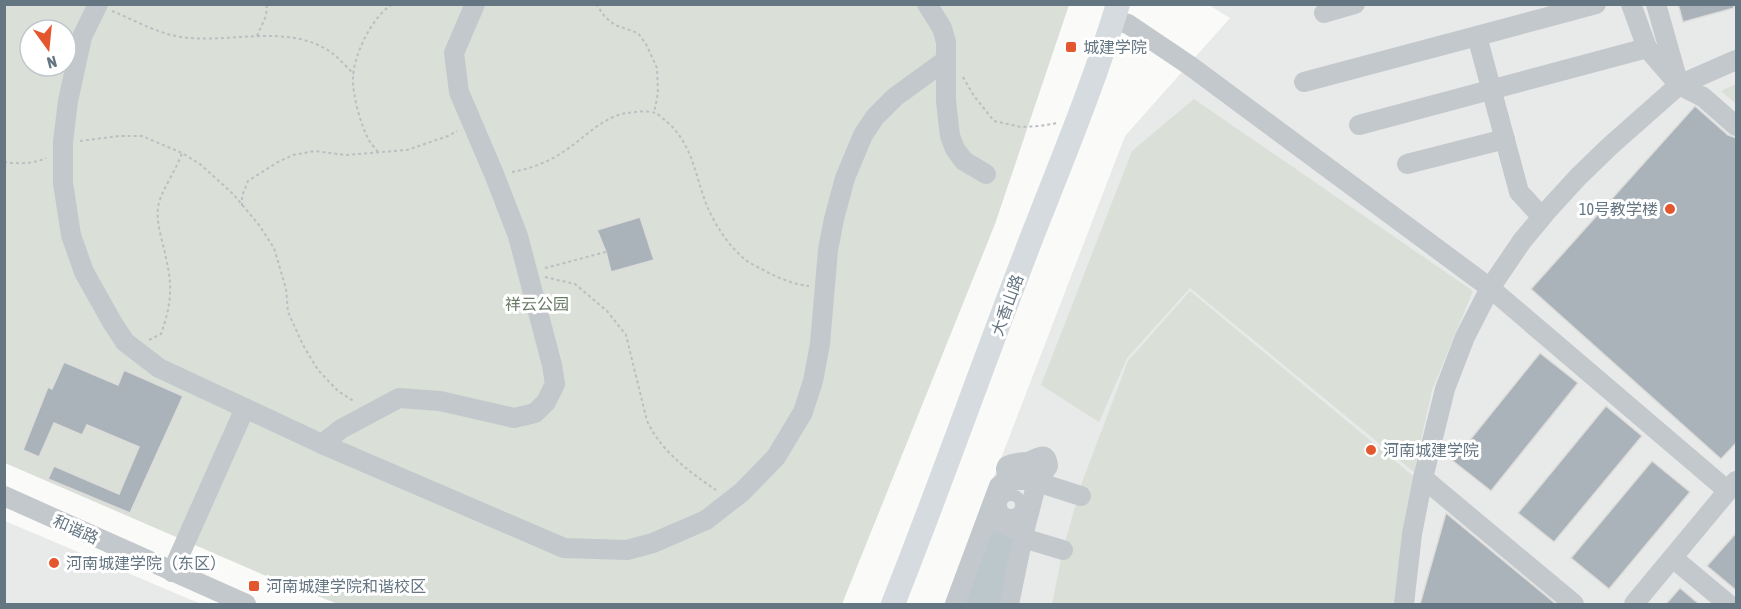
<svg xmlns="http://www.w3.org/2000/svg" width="1741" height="609" viewBox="0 0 1741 609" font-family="'Asap Condensed','Noto Sans SC',sans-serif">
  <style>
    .built { fill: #e8e9e9 }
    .green { fill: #dadfd7; fill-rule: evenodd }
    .water { fill: #bbc7cb }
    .building { fill: #aab3b9; stroke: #dcdcda; stroke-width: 1.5 }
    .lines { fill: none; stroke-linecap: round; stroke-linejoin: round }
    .path { stroke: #bbbfc2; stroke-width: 2; stroke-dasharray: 3 3; stroke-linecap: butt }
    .minor { stroke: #c3c8cc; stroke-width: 20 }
    .major { stroke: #d6dbdf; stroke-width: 24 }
    .poi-dot { fill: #e4572e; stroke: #fff; stroke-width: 2 }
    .labels { text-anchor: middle; stroke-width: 6; stroke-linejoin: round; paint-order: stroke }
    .poi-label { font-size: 16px; fill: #657683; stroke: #fff; text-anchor: start }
    .park-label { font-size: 16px; fill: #687a64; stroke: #fff }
    .street-label { font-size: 16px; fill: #657683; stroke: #fff }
  </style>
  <rect width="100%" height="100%" fill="#fafaf8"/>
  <g class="built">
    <polygon points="1209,5 1736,5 1736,604 945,604 1125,136 1230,18"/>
    <polygon points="4,521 5,521 201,604 5,604"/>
  </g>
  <g class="green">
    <path d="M5 5H1069L995 224 842 604H338L264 575 5 463ZM30 30H66V66H30Z"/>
    <polygon points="1736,84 1736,104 1721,91"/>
    <polygon points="1194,99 1473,291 1432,390 1414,472 1190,288 1127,358 1099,422 1041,385 1132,151"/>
    <polygon points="1190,291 1413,476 1402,535 1395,601 1391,604 1052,604 1063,550 1081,485 1128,361"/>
  </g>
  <polygon class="water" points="989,526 1018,534 1004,604 960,604"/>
  <g class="building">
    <polygon points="1678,4 1733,4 1734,8 1683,22"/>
    <polygon points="1695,106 1728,135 1737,138 1737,442 1721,459 1531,289"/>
    <polygon points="640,217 654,260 611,272 606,252 597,230"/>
    <polygon points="1540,353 1578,383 1491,491 1453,461"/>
    <polygon points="64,362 118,385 124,370 183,396 130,513 48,479 54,466 119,494 139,447 87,425 82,435 54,423 39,457 23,450 48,387 52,389"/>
    <polygon points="1606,406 1642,436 1554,542 1518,513"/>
    <polygon points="1652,461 1690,492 1609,589 1571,558"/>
    <polygon points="1446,513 1556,604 1420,604"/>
    <polygon points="1737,532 1737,591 1707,566"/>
    <polygon points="1680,588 1699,604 1666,604"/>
  </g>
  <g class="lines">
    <g class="path">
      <polyline points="596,4 605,17 615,25 638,33 646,44 657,68 658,93 654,113"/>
      <path d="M112 11C134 20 156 33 181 37 228 44 283 24 326 49 337 55 345 66 354 74"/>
      <polyline points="257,36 266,16 267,4"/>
      <polyline points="963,77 974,96 994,121 1021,127 1040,126 1057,123"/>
      <polyline points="80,141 119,136 142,136 182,153 200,164 219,181 234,195 259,225 274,248 286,289 288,312 303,345 318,370 338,391 355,402"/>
      <path d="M378 152C375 148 371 144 369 140 361 127 352 93 353 77 354 54 373 15 393 4"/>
      <path d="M4 162C18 164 33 164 46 158"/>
      <path d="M512 172C530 169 551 161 566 150 584 138 605 115 628 113 635 112 648 110 655 113 659 114 663 119 666 121 693 144 695 176 707 206 715 225 730 248 747 261 753 265 760 268 767 272 779 278 795 285 809 286"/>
      <polyline points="242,206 242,196 248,181 278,162 293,155 315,151 345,155 407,150 448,136 457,131"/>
      <polyline points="545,268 606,252"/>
      <path d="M545 277 575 284 607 311 626 335 647 421C662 452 688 471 716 490"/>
      <path d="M149 340 161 334C171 305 173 288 166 258 163 242 156 224 158 208 159 194 177 169 182 153"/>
    </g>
    <g class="minor">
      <polyline points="98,4 82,37 68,101 63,142 63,183 71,235 84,272 112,322 125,342 159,368 322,444 341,429 399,398 440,401 514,418 535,413 546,402 555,384 552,365 518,236 494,174 459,92 454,53 475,4"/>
      <polyline points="927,4 942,28 946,42 946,101 950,136 955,149 964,161 986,174"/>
      <polyline points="1631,4 1647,48"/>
      <polyline points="1656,4 1679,85 1703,97 1736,126"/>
      <polyline points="1324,13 1355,4"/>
      <polyline points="1113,20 1128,24 1189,65 1490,288 1728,491"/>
      <polyline points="1304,82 1477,36"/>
      <polyline points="1359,125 1647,48 1679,85"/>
      <polyline points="1407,164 1505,139"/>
      <polyline points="1542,217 1519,192 1477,36 1596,4"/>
      <polyline points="322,444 564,548 627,550 653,543 706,520 742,492 776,457 803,412 813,381 820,344 828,250 834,219 845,178 863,135 875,117 895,97 946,60"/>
      <polyline points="1423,478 1574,604"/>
      <path d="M1008 480 1006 469 1007 466C1015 462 1018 463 1026 462 1035 462 1046 447 1048 466L1037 482 1081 496"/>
      <polyline points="4,496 246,604"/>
      <circle cx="1011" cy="505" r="6"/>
      <polyline points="987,519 1024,532"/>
      <polyline points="1023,538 1063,550"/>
      <polyline points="1673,558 1728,604"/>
      <polyline points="172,572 245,408"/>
      <polyline points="955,604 999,486 1006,480 1025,480 1037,482 1024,532 1009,604"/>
      <polyline points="1404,604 1412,534 1423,478 1445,389 1465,337 1490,288 1522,241 1546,212 1578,177 1610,146 1679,85 1736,60"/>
      <polyline points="1634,604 1736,481"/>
    </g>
    <path class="major" d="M893 604C940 486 982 366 1028 247 1059 167 1093 87 1118 4"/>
  </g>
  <g class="poi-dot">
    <rect x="1065" y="41" width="12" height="12" rx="3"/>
    <circle cx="1670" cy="209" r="6"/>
    <circle cx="1371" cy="450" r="6"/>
    <circle cx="54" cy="563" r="6"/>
    <rect x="248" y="580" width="12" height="12" rx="3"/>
  </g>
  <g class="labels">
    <g class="poi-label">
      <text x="1083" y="53">城建学院</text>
      <text x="1658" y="215" text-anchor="end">10号教学楼</text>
      <text x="1383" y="456">河南城建学院</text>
      <text x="66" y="569">河南城建学院（东区）</text>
      <text x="266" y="592">河南城建学院和谐校区</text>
    </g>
    <g class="park-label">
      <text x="537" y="310">祥云公园</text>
    </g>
    <g class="street-label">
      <text transform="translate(1007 305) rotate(-70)" y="6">大香山路</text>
      <text transform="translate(76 529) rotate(24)" y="6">和谐路</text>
    </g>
  </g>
  <rect width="1741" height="609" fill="none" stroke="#657683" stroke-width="12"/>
  <g transform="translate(48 48) rotate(165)"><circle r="28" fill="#ffffff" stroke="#c1c8cd" stroke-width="1.5"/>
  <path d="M0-4.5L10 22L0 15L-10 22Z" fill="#e4572e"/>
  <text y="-9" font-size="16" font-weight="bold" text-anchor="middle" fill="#657683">N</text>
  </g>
</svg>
